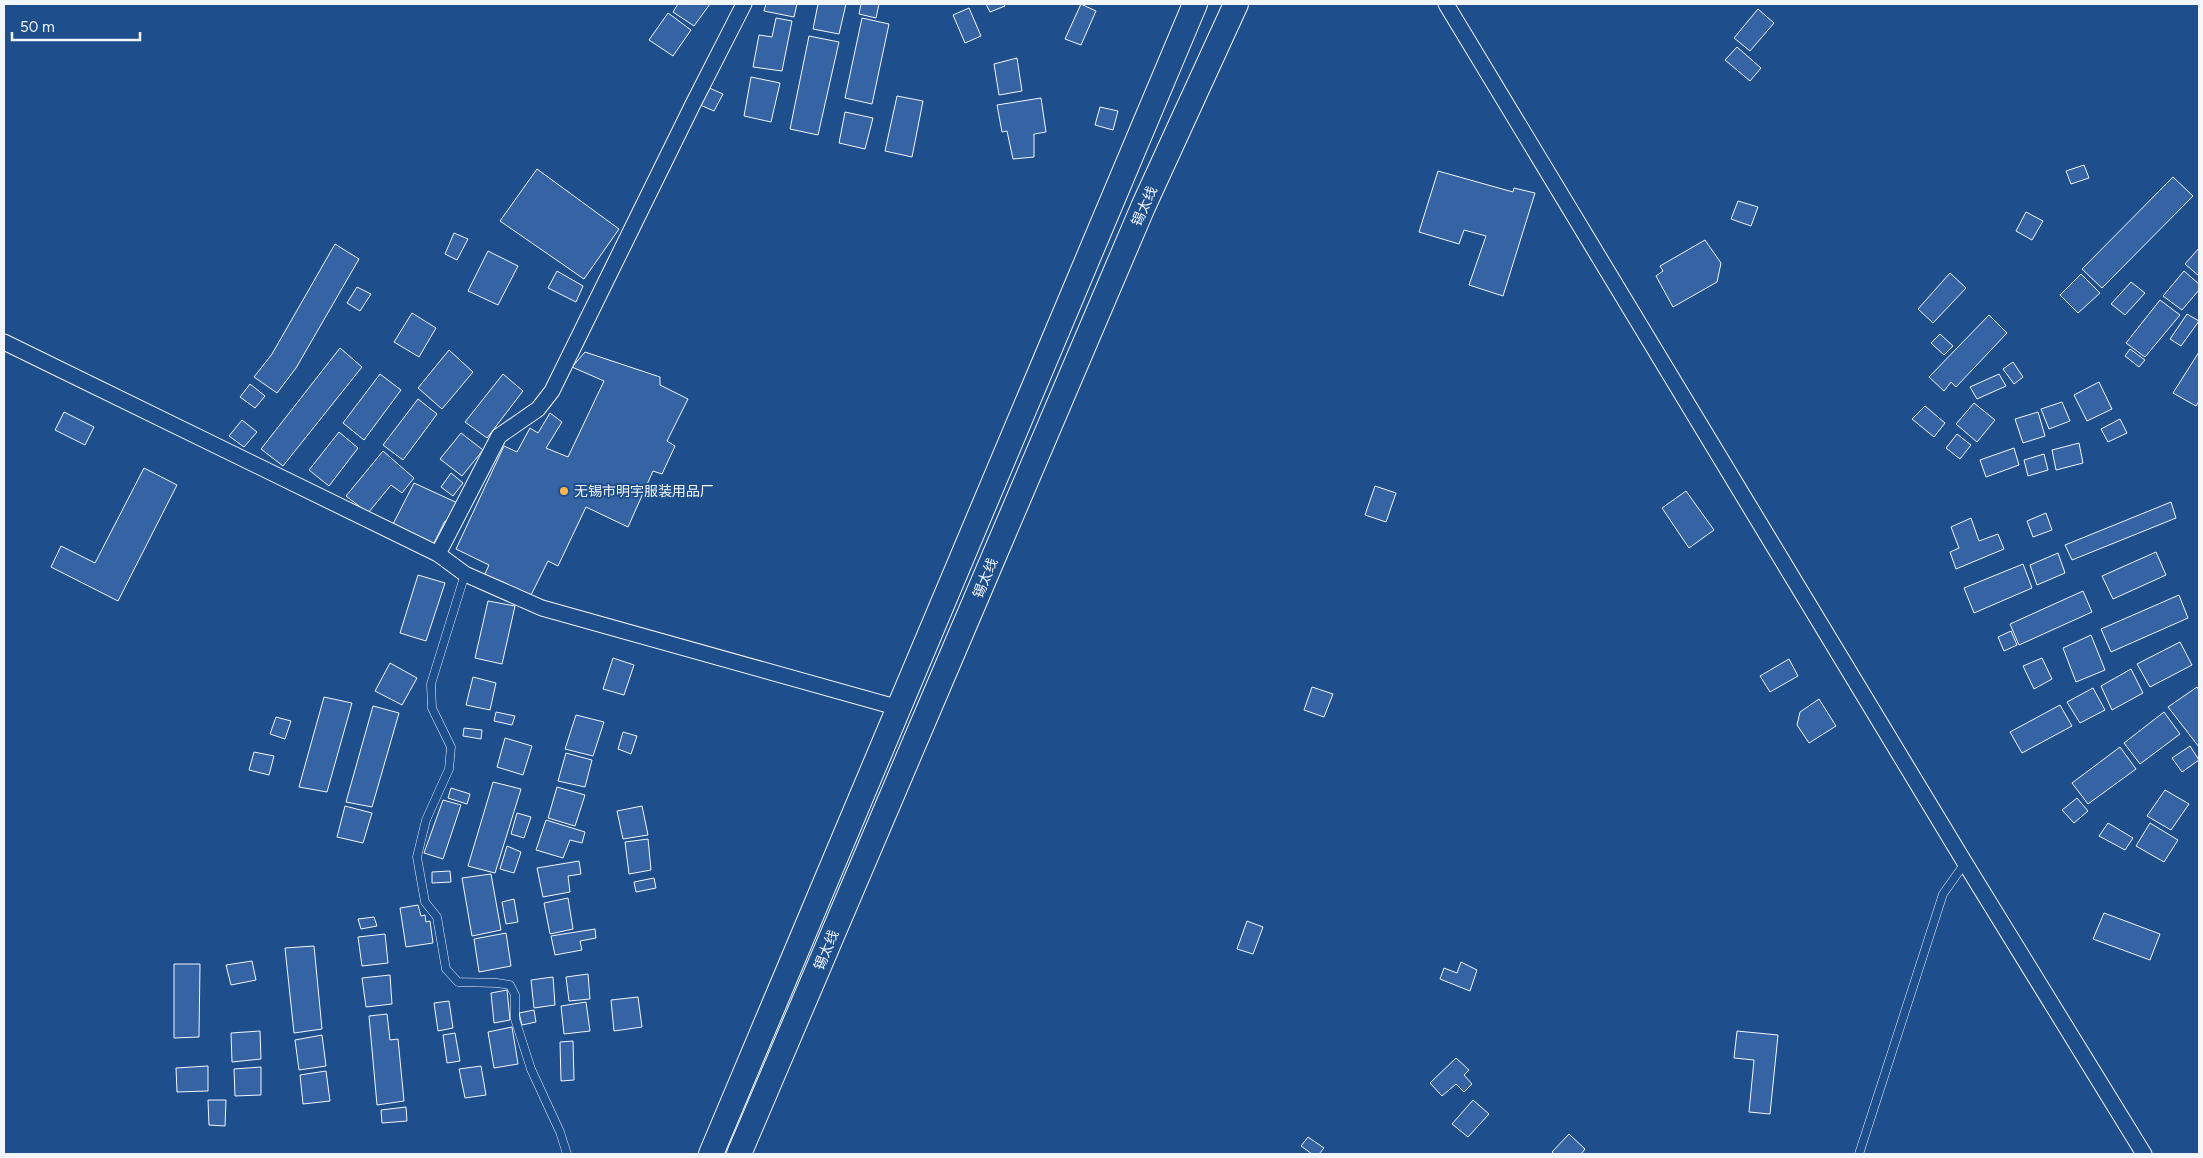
<svg xmlns="http://www.w3.org/2000/svg" width="2203" height="1158" viewBox="0 0 2203 1158" font-family="Figtree,'Noto Sans SC',sans-serif">
  <style>
    .building { fill: #3563a3; stroke: #f2f6ff }
    .lines { fill: none; stroke-linecap: round; stroke-linejoin: round }
    .lane-casing { stroke: #f2f6ff; stroke-width: 9 }
    .street-casing { stroke: #f2f6ff; stroke-width: 17 }
    .primary-casing { stroke: #f2f6ff; stroke-width: 26 }
    .lane { stroke: #1f4e8c; stroke-width: 8 }
    .street { stroke: #1f4e8c; stroke-width: 15 }
    .primary { stroke: #1f4e8c; stroke-width: 24 }
    .poi-dot { fill: #ffb74d; stroke: #1f4e8c; stroke-width: 2 }
    .labels { text-anchor: middle; stroke-width: 4; stroke-linejoin: round; paint-order: stroke }
    .street-label { font-size: 14px; fill: #f2f6ff; stroke: #1f4e8c }
    .poi-label { font-size: 14px; fill: #f2f6ff; stroke: #1f4e8c; text-anchor: start }
  </style>
  <rect width="100%" height="100%" fill="#1f4e8c"/>
  <g class="building">
    <polygon points="678,4 710,4 694,26 673,12"/>
    <polygon points="766,4 797,4 794,17 764,11"/>
    <polygon points="818,4 846,4 839,34 813,29"/>
    <polygon points="861,4 879,4 876,18 859,14"/>
    <polygon points="986,4 1004,4 1005,6 990,12"/>
    <polygon points="1081,4 1096,11 1081,45 1065,39"/>
    <polygon points="969,8 981,36 965,43 953,15"/>
    <polygon points="1758,9 1774,23 1750,51 1734,38"/>
    <polygon points="668,13 691,30 673,56 649,40"/>
    <polygon points="776,18 792,21 782,71 753,67 759,35 772,37"/>
    <polygon points="862,18 889,24 872,104 845,98"/>
    <polygon points="809,36 839,42 818,135 790,129"/>
    <polygon points="1737,47 1761,68 1750,81 1725,60"/>
    <polygon points="1017,58 1022,91 999,95 994,64"/>
    <polygon points="751,77 780,83 771,122 744,116"/>
    <polygon points="707,87 723,94 714,111 698,104"/>
    <polygon points="897,96 923,101 912,157 885,151"/>
    <polygon points="1041,98 1046,132 1034,134 1034,157 1013,159 1007,131 1002,132 997,105"/>
    <polygon points="1100,107 1118,111 1113,130 1095,125"/>
    <polygon points="845,112 873,118 865,149 839,143"/>
    <polygon points="2084,165 2089,178 2071,184 2066,171"/>
    <polygon points="537,169 619,229 584,279 500,221"/>
    <polygon points="1438,171 1513,192 1514,188 1535,193 1503,296 1469,285 1486,236 1464,230 1459,244 1419,232"/>
    <polygon points="2173,177 2193,196 2102,288 2082,269"/>
    <polygon points="1738,201 1758,207 1751,226 1731,219"/>
    <polygon points="2026,212 2043,221 2032,240 2016,231"/>
    <polygon points="454,233 468,239 457,260 445,254"/>
    <polygon points="1705,240 1721,263 1717,282 1673,307 1656,276 1663,271 1660,266"/>
    <polygon points="335,244 359,259 296,368 277,393 254,377 272,354"/>
    <polygon points="2199,248 2199,276 2185,264"/>
    <polygon points="488,251 518,266 498,305 468,291"/>
    <polygon points="557,271 583,286 576,302 548,288"/>
    <polygon points="2184,271 2199,284 2199,290 2182,310 2163,296"/>
    <polygon points="1950,273 1966,288 1933,323 1918,309"/>
    <polygon points="2081,274 2100,293 2078,313 2060,295"/>
    <polygon points="2131,282 2145,293 2125,315 2111,304"/>
    <polygon points="357,287 371,294 360,311 347,303"/>
    <polygon points="2160,300 2180,315 2145,357 2126,343"/>
    <polygon points="412,313 436,328 419,357 394,342"/>
    <polygon points="2187,314 2199,321 2181,346 2170,339"/>
    <polygon points="1989,315 2007,333 1956,387 1951,382 1944,391 1929,377"/>
    <polygon points="1940,334 1953,346 1944,355 1931,343"/>
    <polygon points="340,348 362,367 283,466 261,449"/>
    <polygon points="2130,349 2145,360 2139,367 2125,356"/>
    <polygon points="449,350 473,372 442,409 418,388"/>
    <polygon points="585,352 660,377 660,385 688,399 667,441 675,446 662,474 653,471 628,527 586,507 558,566 548,561 530,597 484,576 489,565 456,549 504,446 517,452 530,428 538,433 550,413 562,422 546,448 568,457 604,381 572,367"/>
    <polygon points="2199,352 2199,401 2196,406 2173,393"/>
    <polygon points="2013,362 2023,377 2014,384 2003,369"/>
    <polygon points="380,374 401,390 364,440 343,423"/>
    <polygon points="503,374 523,391 487,438 465,422"/>
    <polygon points="1999,374 2006,386 1977,399 1970,387"/>
    <polygon points="2099,382 2112,409 2087,421 2074,395"/>
    <polygon points="250,384 265,396 255,408 240,397"/>
    <polygon points="418,399 437,414 403,460 383,445"/>
    <polygon points="2062,402 2070,421 2049,429 2041,409"/>
    <polygon points="1974,403 1995,420 1977,442 1956,424"/>
    <polygon points="1925,406 1945,423 1934,437 1912,419"/>
    <polygon points="64,412 94,427 85,445 55,430"/>
    <polygon points="2038,412 2045,436 2023,443 2015,419"/>
    <polygon points="2120,419 2127,433 2108,442 2101,429"/>
    <polygon points="242,420 257,432 244,447 229,436"/>
    <polygon points="339,432 358,448 329,486 309,470"/>
    <polygon points="461,433 483,450 462,476 440,459"/>
    <polygon points="1957,434 1971,445 1960,459 1946,448"/>
    <polygon points="2079,443 2083,463 2056,470 2052,450"/>
    <polygon points="2014,448 2019,465 1986,477 1980,460"/>
    <polygon points="383,451 414,478 402,493 391,485 368,513 346,496"/>
    <polygon points="2044,454 2048,470 2028,476 2024,460"/>
    <polygon points="144,468 177,485 118,601 51,567 61,546 95,563"/>
    <polygon points="451,473 463,483 453,496 441,487"/>
    <polygon points="414,483 462,505 452,524 445,521 433,545 392,526"/>
    <polygon points="1375,486 1396,493 1386,522 1365,515"/>
    <polygon points="1686,491 1714,530 1689,548 1662,508"/>
    <polygon points="2171,502 2176,518 2072,560 2065,545"/>
    <polygon points="2046,513 2052,530 2033,537 2027,521"/>
    <polygon points="1971,518 1979,541 1998,534 2004,549 1956,569 1950,552 1959,548 1951,527"/>
    <polygon points="2156,552 2166,575 2113,599 2102,576"/>
    <polygon points="2058,553 2065,573 2037,585 2030,565"/>
    <polygon points="2023,564 2032,588 1974,613 1964,588"/>
    <polygon points="418,575 445,583 426,641 400,633"/>
    <polygon points="2083,591 2092,612 2019,645 2010,624"/>
    <polygon points="2179,595 2188,618 2111,652 2101,629"/>
    <polygon points="488,601 515,606 502,664 475,658"/>
    <polygon points="2011,631 2017,645 2004,651 1998,637"/>
    <polygon points="2091,635 2105,670 2076,682 2063,648"/>
    <polygon points="2180,642 2192,665 2150,687 2137,664"/>
    <polygon points="613,658 634,665 624,695 603,689"/>
    <polygon points="2042,658 2052,679 2034,689 2023,666"/>
    <polygon points="1789,659 1798,676 1770,692 1760,676"/>
    <polygon points="390,663 417,678 402,705 375,691"/>
    <polygon points="2131,669 2143,693 2112,710 2101,686"/>
    <polygon points="473,677 496,683 490,710 466,705"/>
    <polygon points="1312,687 1333,694 1324,717 1304,710"/>
    <polygon points="2197,687 2199,690 2199,747 2168,707"/>
    <polygon points="2093,688 2105,710 2080,723 2067,702"/>
    <polygon points="324,697 352,703 327,792 299,787"/>
    <polygon points="1819,699 1836,726 1809,743 1797,725 1800,712"/>
    <polygon points="2060,705 2072,726 2022,753 2010,732"/>
    <polygon points="373,706 399,713 372,807 346,802"/>
    <polygon points="496,712 515,716 512,725 494,721"/>
    <polygon points="2164,712 2180,734 2140,764 2124,743"/>
    <polygon points="576,715 604,722 593,756 565,749"/>
    <polygon points="276,717 291,721 285,739 270,734"/>
    <polygon points="464,728 482,730 481,739 463,736"/>
    <polygon points="623,732 637,736 631,754 618,749"/>
    <polygon points="505,738 532,746 523,775 497,767"/>
    <polygon points="2190,746 2199,760 2182,772 2172,758"/>
    <polygon points="2120,747 2136,769 2088,804 2072,783"/>
    <polygon points="254,752 274,756 269,775 249,770"/>
    <polygon points="566,753 592,760 585,787 558,781"/>
    <polygon points="493,782 521,789 495,873 468,866"/>
    <polygon points="557,787 585,795 575,826 548,818"/>
    <polygon points="451,788 470,794 467,804 448,798"/>
    <polygon points="2165,790 2189,804 2171,830 2147,816"/>
    <polygon points="2077,798 2088,811 2074,823 2062,810"/>
    <polygon points="443,800 461,805 443,859 424,853"/>
    <polygon points="345,806 372,813 363,843 337,837"/>
    <polygon points="642,806 648,835 623,839 617,811"/>
    <polygon points="517,813 531,817 524,838 511,834"/>
    <polygon points="546,820 585,832 582,843 570,840 563,858 536,850"/>
    <polygon points="2108,823 2133,838 2125,850 2099,836"/>
    <polygon points="2150,823 2178,840 2164,862 2136,846"/>
    <polygon points="648,839 651,870 629,874 625,842"/>
    <polygon points="507,846 521,852 514,873 500,869"/>
    <polygon points="579,861 581,874 568,876 570,892 543,897 537,868"/>
    <polygon points="450,871 451,882 432,883 432,872"/>
    <polygon points="491,874 501,930 472,936 462,878"/>
    <polygon points="654,878 656,888 636,892 634,882"/>
    <polygon points="568,898 573,929 550,934 544,903"/>
    <polygon points="514,899 518,922 506,924 502,902"/>
    <polygon points="418,905 421,916 425,915 426,922 430,921 433,943 406,947 400,908"/>
    <polygon points="2104,913 2160,934 2150,960 2093,939"/>
    <polygon points="374,917 377,926 361,929 358,919"/>
    <polygon points="1247,921 1263,927 1253,954 1237,949"/>
    <polygon points="595,929 596,938 580,941 582,950 555,955 551,936"/>
    <polygon points="506,933 511,966 479,972 474,939"/>
    <polygon points="385,934 388,963 362,966 358,937"/>
    <polygon points="314,946 322,1029 294,1033 285,948"/>
    <polygon points="252,961 256,980 231,985 226,965"/>
    <polygon points="1461,962 1477,970 1470,991 1440,979 1444,968 1457,973"/>
    <polygon points="174,964 200,964 199,1037 174,1038"/>
    <polygon points="588,974 590,999 569,1001 566,977"/>
    <polygon points="390,975 392,1004 366,1007 362,978"/>
    <polygon points="553,977 555,1005 534,1008 531,980"/>
    <polygon points="507,990 510,1020 494,1023 491,993"/>
    <polygon points="638,997 642,1027 614,1031 611,1000"/>
    <polygon points="449,1001 453,1028 438,1031 434,1003"/>
    <polygon points="586,1002 590,1031 564,1034 561,1006"/>
    <polygon points="534,1010 536,1022 522,1025 519,1013"/>
    <polygon points="387,1014 390,1040 398,1039 404,1101 377,1105 369,1016"/>
    <polygon points="512,1027 518,1064 494,1068 488,1032"/>
    <polygon points="260,1031 261,1059 232,1062 231,1033"/>
    <polygon points="1737,1031 1778,1035 1770,1114 1749,1112 1754,1060 1734,1058"/>
    <polygon points="455,1033 460,1061 447,1063 443,1035"/>
    <polygon points="322,1035 326,1066 299,1070 295,1040"/>
    <polygon points="573,1041 574,1080 561,1081 560,1042"/>
    <polygon points="1456,1058 1469,1070 1464,1075 1472,1084 1464,1092 1456,1084 1442,1096 1430,1083"/>
    <polygon points="208,1066 208,1091 177,1092 176,1068"/>
    <polygon points="481,1066 486,1095 465,1098 459,1069"/>
    <polygon points="261,1067 261,1095 235,1096 234,1069"/>
    <polygon points="326,1071 330,1101 303,1104 300,1075"/>
    <polygon points="208,1100 226,1100 225,1126 209,1125"/>
    <polygon points="1473,1100 1489,1114 1468,1137 1452,1124"/>
    <polygon points="406,1107 407,1121 382,1123 381,1110"/>
    <polygon points="1569,1134 1585,1149 1581,1154 1554,1154 1552,1152"/>
    <polygon points="1308,1137 1324,1148 1319,1154 1312,1154 1301,1146"/>
  </g>
  <g class="lines">
    <defs>
      <g id="lane">
        <polyline points="465,574 431,684 432,708 451,747 449,769 426,820 417,857 425,902 437,917 446,969 458,982 497,983 510,985 515,995 515,1019 531,1069 560,1132 567,1154"/>
        <polyline points="1859,1154 1943,894 1965,863"/>
      </g>
      <g id="street">
        <polyline points="1446,4 1965,863 2144,1154"/>
        <polyline points="4,342 438,554 465,574 542,608 899,708"/>
        <polyline points="438,554 499,436 538,409 552,391 693,104 744,4"/>
      </g>
      <g id="primary">
        <polyline points="711,1154 1195,4"/>
        <polyline points="739,1154 1143,207 1236,4"/>
      </g>
    </defs>
    <use href="#lane" class="lane-casing"/>
    <use href="#street" class="street-casing"/>
    <use href="#primary" class="primary-casing"/>
    <use href="#lane" class="lane"/>
    <use href="#street" class="street"/>
    <use href="#primary" class="primary"/>
  </g>
  <circle class="poi-dot" cx="564" cy="491" r="5"/>
  <g class="labels">
    <g class="street-label">
      <text transform="translate(1144 206) rotate(-66)" y="5">锡太线</text>
      <text transform="translate(985 578) rotate(-67)" y="5">锡太线</text>
      <text transform="translate(826 950) rotate(-67)" y="5">锡太线</text>
    </g>
    <g class="poi-label">
      <text x="574" y="496">无锡市明宇服装用品厂</text>
    </g>
  </g>
  <rect width="2203" height="1158" fill="none" stroke="#f2f6ff" stroke-width="10"/>
  <path d="M12 32v8h128v-8" fill="none" stroke="#f2f6ff" stroke-width="2.5"/>
  <text x="20" y="32" font-size="15" fill="#f2f6ff" stroke="#1f4e8c" stroke-width="4" paint-order="stroke">50 m</text>
</svg>
